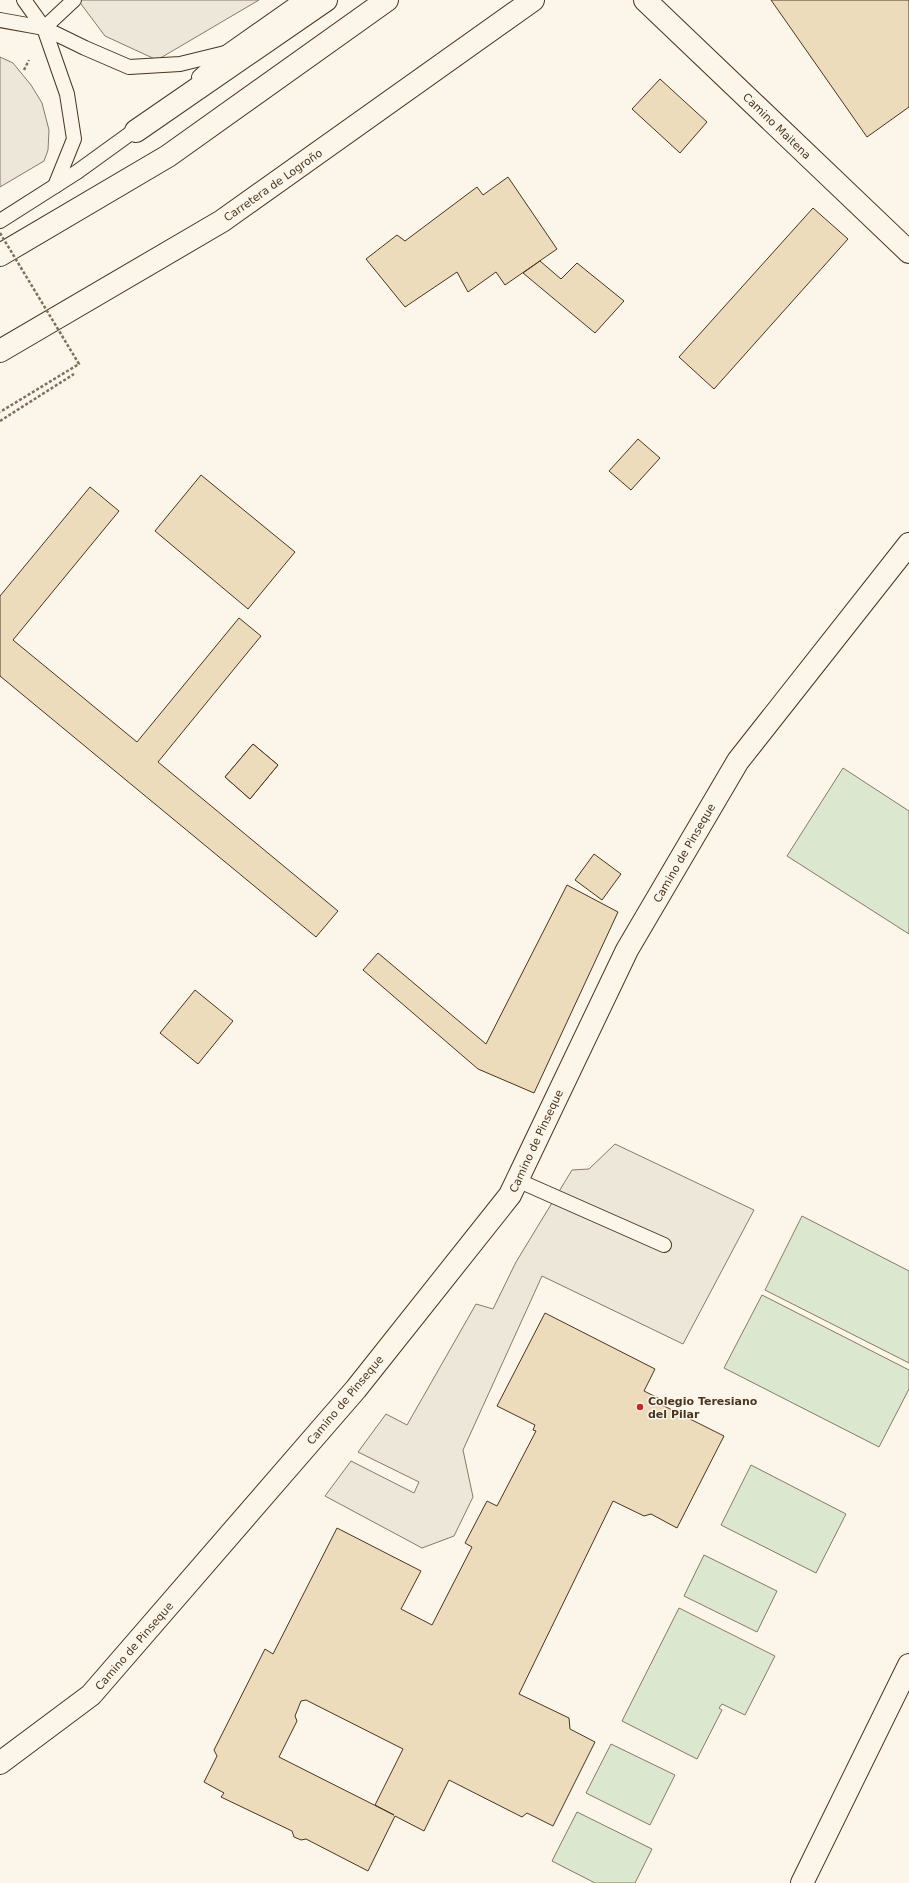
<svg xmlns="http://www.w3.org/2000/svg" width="909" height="1883" viewBox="0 0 909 1883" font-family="'DejaVu Sans',sans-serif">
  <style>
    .green { fill: #dce7d0; stroke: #887966 }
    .parking { fill: #ede7d9; stroke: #887966 }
    .building { fill: #ecdcbc; stroke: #4a3520; fill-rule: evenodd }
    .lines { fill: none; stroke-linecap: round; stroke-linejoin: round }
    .service-casing { stroke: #4a3520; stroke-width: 16 }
    .minor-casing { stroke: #4a3520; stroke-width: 24 }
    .trunk-casing { stroke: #4a3520; stroke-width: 24 }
    .path { stroke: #7f6f5c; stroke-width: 2.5; stroke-dasharray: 3 2; stroke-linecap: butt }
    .service { stroke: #fbf6e9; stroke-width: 14 }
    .minor { stroke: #fbf6e9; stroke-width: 22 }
    .trunk { stroke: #fbf6e9; stroke-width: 22 }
    .path-bridge { stroke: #7f6f5c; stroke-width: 2.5; stroke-dasharray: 3 2; stroke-linecap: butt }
    .poi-dot { fill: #c62828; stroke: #fbf6e9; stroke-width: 1.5 }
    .labels { text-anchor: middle; stroke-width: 3; stroke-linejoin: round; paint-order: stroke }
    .street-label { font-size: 11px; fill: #4a3520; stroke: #fbf6e9 }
    .poi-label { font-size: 11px; font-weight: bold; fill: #4a3520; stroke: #fbf6e9; text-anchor: start }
  </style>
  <rect width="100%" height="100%" fill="#fbf6e9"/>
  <g class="green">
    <polygon points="843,768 909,811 909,934 787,856"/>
    <polygon points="802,1216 909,1271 909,1363 765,1290"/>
    <polygon points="762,1295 909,1370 909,1389 879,1447 724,1368"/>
    <polygon points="751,1465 846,1514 816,1573 721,1525"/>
    <polygon points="704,1555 777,1591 757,1632 684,1596"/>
    <polygon points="679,1608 775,1656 745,1715 722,1704 719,1708 722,1710 697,1759 622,1721"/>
    <polygon points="611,1744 675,1775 650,1825 586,1793"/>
    <polygon points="577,1812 652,1849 635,1883 595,1883 552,1861"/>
  </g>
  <g class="parking">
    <polygon points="78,0 259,0 157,60 105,36"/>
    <polygon points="0,57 13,63 31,85 42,103 49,130 48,150 44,161 0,187"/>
    <polygon points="615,1144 754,1210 683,1344 542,1276 463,1450 473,1497 454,1536 422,1548 325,1496 351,1461 414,1493 419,1482 358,1452 386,1414 407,1425 476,1304 493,1309 516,1262 572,1170 589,1169"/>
  </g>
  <g class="building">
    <polygon points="771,0 909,0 909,107 867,137"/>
    <polygon points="660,79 707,122 680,153 632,109"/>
    <polygon points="508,177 557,249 505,285 496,272 468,292 457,272 405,307 366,259 397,235 405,241 477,187 483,195"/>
    <polygon points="813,208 848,239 714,389 679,357"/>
    <polygon points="540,261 561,279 577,263 624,301 595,333 523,273"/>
    <polygon points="638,439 660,458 631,490 609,471"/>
    <polygon points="201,475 295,552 248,609 155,531"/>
    <polygon points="90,487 119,511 13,640 137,742 239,618 261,636 158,762 338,911 316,937 0,676 0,596"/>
    <polygon points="253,744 278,765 250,799 225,777"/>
    <polygon points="253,744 278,765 250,799 225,777"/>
    <polygon points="594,854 621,874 602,900 575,880"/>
    <polygon points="567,885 618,912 534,1093 478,1069 363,970 378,953 486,1044"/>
    <polygon points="195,990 233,1021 198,1064 160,1033"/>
    <path d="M545 1313 655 1369 644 1391 662 1400 660 1404 724 1436 677 1528 651 1514 644 1516 613 1501 519 1694 569 1718 570 1729 595 1742 553 1826 527 1813 522 1817 449 1780 424 1831 395 1816 368 1871 306 1839 301 1840 294 1837 292 1831 221 1797 224 1793 204 1782 217 1756 214 1750 265 1649 273 1654 337 1528 421 1571 401 1609 432 1625 472 1547 465 1543 487 1501 497 1506 536 1431 533 1430 535 1425 497 1406ZM306 1700 403 1749 375 1805 394 1815 279 1757 297 1721 295 1716 301 1701Z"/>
  </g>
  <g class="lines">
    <defs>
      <g id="service">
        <polyline points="24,0 44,28 67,94 74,139 55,186"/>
        <polyline points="0,20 44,28 85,48 129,67 180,64 225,53"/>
        <polyline points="44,28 74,0"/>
        <polyline points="199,77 227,52 301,0"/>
        <polyline points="0,221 77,172 142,125"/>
        <polyline points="517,1180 664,1245"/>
      </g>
      <g id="minor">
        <polyline points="645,0 909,252"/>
        <polyline points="0,1763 91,1695 356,1389 510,1195 627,950 738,761 909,544"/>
        <polyline points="802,1883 909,1665"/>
      </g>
      <g id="trunk">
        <polyline points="136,131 326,0"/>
        <polyline points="0,255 168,156 387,0"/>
        <polyline points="0,351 222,221 533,0"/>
      </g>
    </defs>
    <use href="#service" class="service-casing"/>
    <use href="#minor" class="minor-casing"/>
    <use href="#trunk" class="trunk-casing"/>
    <g class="path">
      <polyline points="24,70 29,60"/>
      <polyline points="0,421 74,374"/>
    </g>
    <use href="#service" class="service"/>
    <use href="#minor" class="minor"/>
    <use href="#trunk" class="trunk"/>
    <polyline class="path-bridge" points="0,233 79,364 0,412"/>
  </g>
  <circle class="poi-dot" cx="640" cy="1407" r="4"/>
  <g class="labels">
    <g class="street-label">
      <text transform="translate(777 126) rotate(44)" y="4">Camino Maitena</text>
      <text transform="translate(273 185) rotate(-35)" y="4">Carretera de Logroño</text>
      <text transform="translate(684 853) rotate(-60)" y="4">Camino de Pinseque</text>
      <text transform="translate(536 1141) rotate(-65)" y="4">Camino de Pinseque</text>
      <text transform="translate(345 1400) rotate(-50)" y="4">Camino de Pinseque</text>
      <text transform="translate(134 1646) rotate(-49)" y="4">Camino de Pinseque</text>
    </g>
    <g class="poi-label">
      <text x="648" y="1405">Colegio Teresiano<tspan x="648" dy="13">del Pilar</tspan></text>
    </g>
  </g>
</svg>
